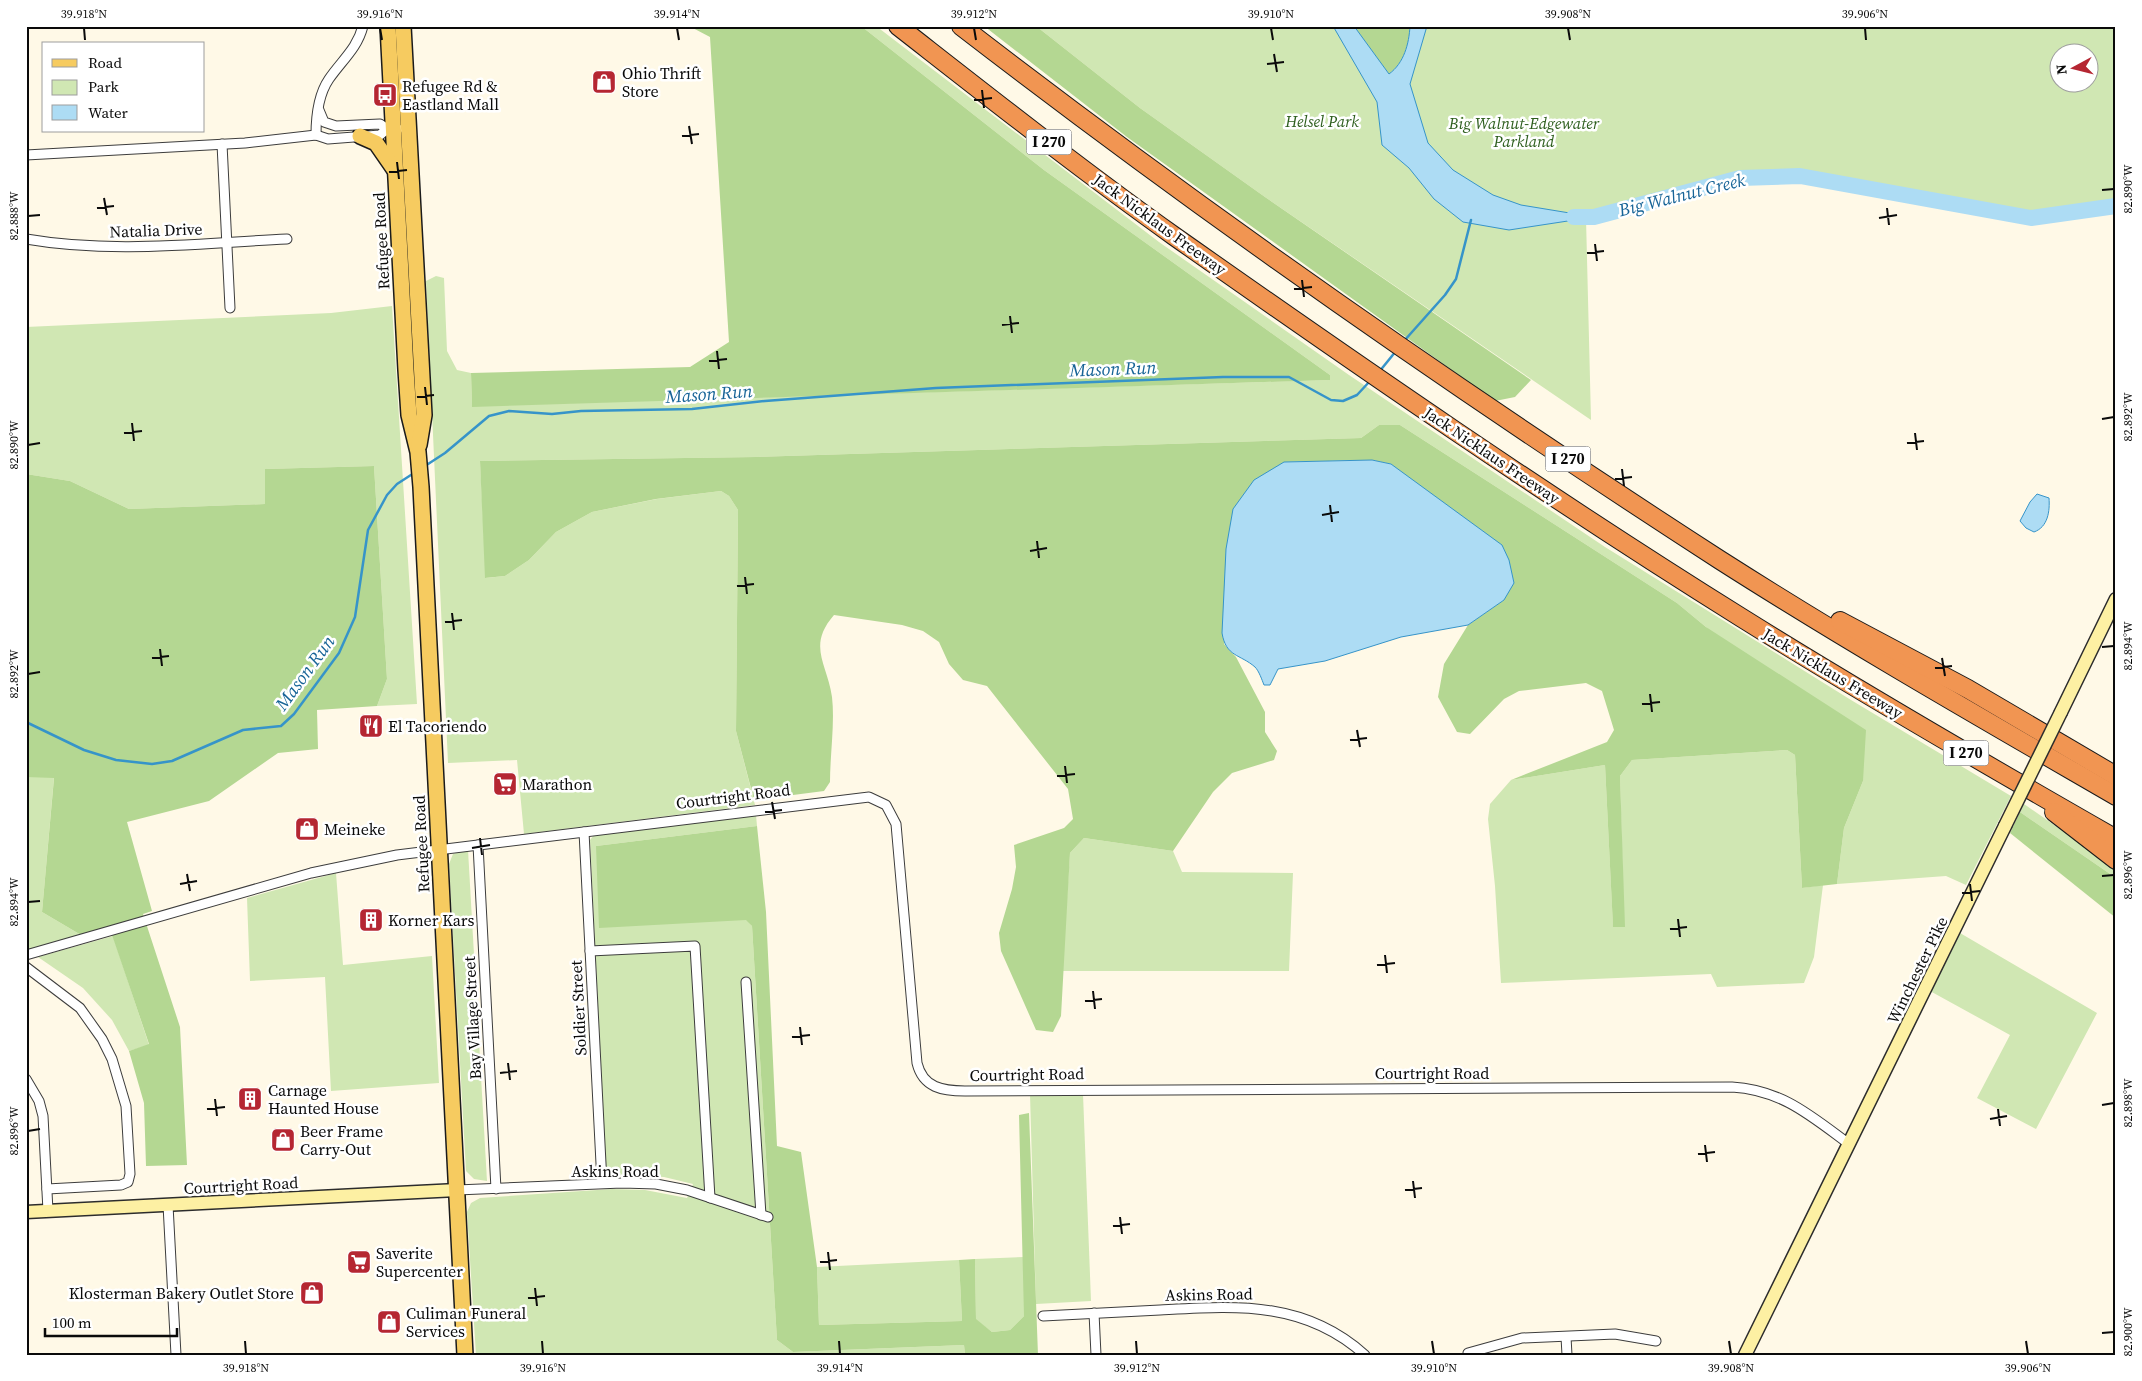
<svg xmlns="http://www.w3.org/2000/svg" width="2142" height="1381" viewBox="0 0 2142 1381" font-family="'Source Serif 4',serif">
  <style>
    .green { fill: #d0e7b3; fill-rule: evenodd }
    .forest { fill: #b4d792 }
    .water { fill: #addcf4; stroke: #3694c9 }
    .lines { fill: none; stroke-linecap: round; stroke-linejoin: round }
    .stream { stroke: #3694c9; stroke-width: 2.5 }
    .river { stroke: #addcf4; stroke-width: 16 }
    .street-casing { stroke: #3d3d3d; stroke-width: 11 }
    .secondary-casing { stroke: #2c2c2c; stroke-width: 15 }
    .primary-casing { stroke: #1b1b1b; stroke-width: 18 }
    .highway-casing { stroke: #1b1b1b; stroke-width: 20 }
    .street { stroke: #fff; stroke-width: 9 }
    .secondary { stroke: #fdf0a3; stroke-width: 12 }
    .primary { stroke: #f6cb60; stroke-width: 15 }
    .highway { stroke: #f19552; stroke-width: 18 }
    .secondary-bridge-casing { stroke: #2c2c2c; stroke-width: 15; stroke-linecap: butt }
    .secondary-bridge { stroke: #fdf0a3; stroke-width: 12 }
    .ticks { fill: none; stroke: #0a0a0a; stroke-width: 2 }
    .labels { text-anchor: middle; stroke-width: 5; stroke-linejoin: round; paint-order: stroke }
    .shield { fill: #fff; stroke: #545454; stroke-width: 1 }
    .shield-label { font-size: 15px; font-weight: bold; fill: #0a0a0a }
    .poi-label { font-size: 16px; fill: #0a0a0a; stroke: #fff; text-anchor: start }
    .park-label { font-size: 16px; font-style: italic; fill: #2d5e1d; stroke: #fff }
    .street-label { font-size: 16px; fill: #0a0a0a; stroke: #fff }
    .water-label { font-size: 18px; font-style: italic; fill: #176497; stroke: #fff }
    .neatline { fill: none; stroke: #0a0a0a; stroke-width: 2 }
    .ticks-label { font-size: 12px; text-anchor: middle; fill: #0a0a0a }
  </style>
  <rect width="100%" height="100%" fill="#fff9e7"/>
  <g class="green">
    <polygon points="861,26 876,26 1159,242 1349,375 1605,547 1851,700 2011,796 1966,885 1946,876 1837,884 1844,828 1863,781 1706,627 1677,603 1400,425 1379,425 1361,438 756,457 480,461 486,578 505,576 529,560 556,532 592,512 657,499 721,491 729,496 738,510 736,731 755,805 524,834 517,760 448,763 426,281 436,276 444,278 447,351 457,370 471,373 472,406 1330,380 1330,375 1044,170"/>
    <path d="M1036 26H1673L1674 29 1683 26H2116V206L2031 218 1800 176 1740 178 1586 218 1591 420 1265 197 1140 108ZM2060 52H2090V82H2060Z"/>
    <polygon points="392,306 417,704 377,706 387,679 374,466 265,469 265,504 129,509 70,481 26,474 26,327 331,313"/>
    <polygon points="1787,750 1795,755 1802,888 1823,885 1814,957 1804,983 1717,987 1711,974 1501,983 1495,886 1488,819 1490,804 1511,780 1605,765 1613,926 1624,926 1620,776 1632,760"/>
    <polygon points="26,777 54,777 42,912 81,935 26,951"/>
    <polygon points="2024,804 2116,868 2116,878 2020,812"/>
    <polygon points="756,815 757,826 596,846 747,920 752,926 777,1340 793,1352 964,1345 965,1355 476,1355 467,1212 471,1203 480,1198 612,1189 645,1190 687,1198 693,1184 664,1177 612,1175 606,1172 590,840 594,835"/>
    <polygon points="1084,838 1173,851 1182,872 1293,873 1289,971 1062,971 1070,853"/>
    <polygon points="468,850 487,1181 474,1179 466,1171 449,864 453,854"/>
    <polygon points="336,873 343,965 432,956 439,1083 331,1091 325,977 250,981 247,898"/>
    <polygon points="1960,933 2097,1013 2036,1129 1977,1098 2010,1035 1930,991"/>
    <polygon points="113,936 149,1045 129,1051 112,1020 83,988 38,957"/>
    <polygon points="1030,1094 1083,1094 1091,1301 1036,1304"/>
    <polygon points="1024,1257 1024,1316 1010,1330 992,1332 976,1320 975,1259"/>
    <polygon points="959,1260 962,1321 819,1325 817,1267"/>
  </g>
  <g class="forest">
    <polygon points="689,26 861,26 1044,170 1330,375 1330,380 472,407 471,373 690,367 729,342 710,37"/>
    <polygon points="984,26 1036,26 1140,108 1265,197 1531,380 1515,397 1495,401 1127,137"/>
    <path d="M1354 26H1410C1409 45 1404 62 1389 74Z"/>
    <path d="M1379 425H1400L1677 603 1706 627 1866 730 1863 781 1844 828 1837 884 1802 888 1795 755 1787 750 1632 760 1620 776 1625 927H1613L1605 765 1511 780 1607 742 1614 730 1602 691 1586 683 1519 691 1504 699 1470 734 1457 732 1438 697 1444 664 1468 625 1504 600 1391 464 1372 460 1284 462 1224 644 1236 657 1265 712V732L1277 751 1274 760 1232 773 1213 792 1173 851 1084 838 1070 853 1061 1016 1053 1032 1036 1030 1001 951 999 933 1012 889 1016 867 1014 845 1064 828 1073 819 1068 789 987 686 963 680 949 664 939 642 923 631 902 625 834 615C807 646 827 663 832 697 835 723 830 755 830 782L824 791 754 800 736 731 738 510 729 496 721 491 656 499 592 512 556 532 529 560 505 576 485 578 480 461 756 457 1361 438Z"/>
    <polygon points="374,466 387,679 377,706 317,710 318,749 278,753 209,801 127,822 152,911 143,914 180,1027 187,1165 146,1166 144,1103 129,1051 149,1044 109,926 81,935 42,912 54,778 26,777 26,474 70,481 129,509 265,504 265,469"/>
    <polygon points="2020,812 2116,878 2116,918 2010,833"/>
    <polygon points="757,826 766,912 777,1146 801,1152 817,1267 819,1325 962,1321 959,1260 975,1259 976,1319 992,1332 1010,1330 1024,1316 1019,1115 1029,1113 1038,1355 965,1355 964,1345 793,1352 777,1340 752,926 746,920 599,928 596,846"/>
  </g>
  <g class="water">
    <path d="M1333 26H1354L1389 74C1404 63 1409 44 1410 26H1427L1410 84 1428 143 1453 170 1493 195 1521 205 1594 217 1509 230 1463 222 1434 199 1409 168 1382 145 1377 102Z"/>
    <path d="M1372 460 1391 464 1502 545 1509 560 1514 583 1504 600 1468 625 1401 637 1325 661 1278 669 1270 685H1264C1262 680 1259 671 1255 667 1240 654 1226 657 1222 633L1226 549 1233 509 1254 480 1284 462Z"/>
    <path d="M2037 494 2049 498C2050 511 2048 527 2034 532L2026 528 2020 521 2030 502Z"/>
  </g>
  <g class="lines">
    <g class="stream">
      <polyline points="1404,341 1445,295 1456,279 1471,220"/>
      <polyline points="1379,372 1396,351"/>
      <polyline points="425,466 445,453 489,416 509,411 552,414 581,411 692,409 765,401 936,388 1223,377 1289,377 1331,400 1343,401 1357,395 1370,381"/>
      <polyline points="26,722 84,750 116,760 152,764 172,761 243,730 281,726 294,714 339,653 355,617 368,530 387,495 397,484 414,473"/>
    </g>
    <polyline class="river" points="1574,217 1594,217 1740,178 1800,176 2031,218 2116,206"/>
    <defs>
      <g id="street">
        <polyline points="319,110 324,122 336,126 380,124 387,129"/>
        <path d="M316 135C316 116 318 95 329 79 342 60 357 49 363 26"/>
        <polyline points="222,144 230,308"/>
        <polyline points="26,155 245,143 316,135 328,139 380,135 387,129 398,129"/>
        <path d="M26 239C113 254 200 243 287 239"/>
        <polyline points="584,832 602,1183"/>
        <polyline points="478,845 496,1189"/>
        <polyline points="590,951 695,946 710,1198"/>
        <path d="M26 955 311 873 397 855 869 797 886 805 896 824 917 1063C923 1088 943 1091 965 1091L1732 1087C1782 1090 1811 1116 1849 1144"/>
        <polyline points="26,967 80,1008 102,1039 112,1059 126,1106 130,1174 128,1182 121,1185 47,1189"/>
        <polyline points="746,982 761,1215"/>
        <polyline points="26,1079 39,1101 43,1116 48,1211"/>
        <polyline points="457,1190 622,1183 656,1184 687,1190 768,1217"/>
        <polyline points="168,1205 176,1355"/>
        <polyline points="1094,1313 1096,1355"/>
        <path d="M1043 1316C1082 1314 1121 1312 1160 1310 1236 1306 1304 1300 1365 1355"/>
        <polyline points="1566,1337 1567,1355"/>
        <polyline points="1468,1353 1522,1338 1615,1334 1656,1341"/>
      </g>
      <g id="secondary">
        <polyline points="2061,712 2116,599"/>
        <polyline points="26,1212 457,1190"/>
        <polyline points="1745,1355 2005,826"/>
      </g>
      <g id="primary">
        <polyline points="388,26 406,370 409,415 418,452 421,487 465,1355"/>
        <polyline points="403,26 424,415 419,445"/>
        <polyline points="360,136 376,143 394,169"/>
      </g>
      <g id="highway">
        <path d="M898 26C989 97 1080 169 1174 236 1360 367 1548 497 1742 618 1865 695 1990 767 2116 839"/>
        <path d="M961 26C1206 215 1460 392 1720 560 1850 643 1983 719 2116 796"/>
        <polyline points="1840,621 1968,689 2116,776"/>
        <polyline points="2054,812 2116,860"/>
      </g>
    </defs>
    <use href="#street" class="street-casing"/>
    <use href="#secondary" class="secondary-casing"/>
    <use href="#primary" class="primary-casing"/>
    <use href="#highway" class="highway-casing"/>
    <use href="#street" class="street"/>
    <use href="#secondary" class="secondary"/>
    <use href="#primary" class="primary"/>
    <use href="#highway" class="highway"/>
    <defs>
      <polyline id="secondary-bridge" points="2005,826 2061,712"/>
    </defs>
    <use href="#secondary-bridge" class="secondary-bridge-casing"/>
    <use href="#secondary-bridge" class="secondary-bridge"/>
  </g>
  <path class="ticks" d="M84 28 85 40M380 28 382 40M677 28 679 40M974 28 976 40M1271 28 1273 40M1568 28 1570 40M1865 28 1866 40M1274 54 1277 72M1267 64 1284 62M982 90 984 108M974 100 992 98M689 126 692 144M682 136 699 134M397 162 399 179M389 172 407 170M2102 190 2114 189M104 198 107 215M97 208 114 206M1887 208 1889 225M28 216 40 215M1879 218 1897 215M1595 244 1597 261M1587 253 1604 251M1302 280 1304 297M1294 289 1312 287M1010 316 1012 333M1002 325 1019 323M717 351 719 369M709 361 727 359M425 387 427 405M417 397 434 395M2102 419 2114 417M132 423 134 441M124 433 142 431M1915 433 1917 450M1907 443 1924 441M28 445 40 443M1622 469 1624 486M1615 479 1632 477M1330 505 1332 522M1322 515 1339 512M1037 541 1039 558M1030 551 1047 548M745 577 747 594M737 586 754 584M452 613 454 630M445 622 462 620M2102 647 2114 646M160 649 162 666M152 658 169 656M1942 658 1945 676M1935 668 1952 666M28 674 40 672M1650 694 1652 712M1642 704 1660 702M1357 730 1360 747M1350 740 1367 738M1065 766 1067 783M1057 776 1075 774M772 802 775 819M765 812 782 810M480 838 482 855M472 848 490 845M187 874 190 891M2102 876 2114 875M180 884 197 881M1970 884 1972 901M1962 893 1980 891M28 902 40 901M1678 919 1680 937M1670 929 1687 927M1385 955 1387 973M1377 965 1395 963M1093 991 1095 1009M1085 1001 1102 999M800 1027 802 1045M792 1037 810 1035M508 1063 510 1080M500 1073 517 1071M215 1099 217 1116M2102 1105 2114 1103M207 1109 225 1107M1998 1109 2000 1126M1990 1119 2007 1116M28 1131 40 1129M1705 1145 1707 1162M1698 1154 1715 1152M1413 1181 1415 1198M1405 1190 1422 1188M1120 1217 1122 1234M1113 1226 1130 1224M828 1252 830 1270M820 1262 837 1260M535 1288 537 1306M528 1298 545 1296M2102 1333 2114 1332M245 1341 246 1354M542 1341 543 1354M839 1341 840 1354M1136 1341 1137 1354M1432 1341 1434 1354M1729 1341 1731 1354M2026 1341 2028 1354"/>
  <defs>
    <symbol id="shop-square" viewBox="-11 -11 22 22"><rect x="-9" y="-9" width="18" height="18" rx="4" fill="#b52632" stroke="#fff"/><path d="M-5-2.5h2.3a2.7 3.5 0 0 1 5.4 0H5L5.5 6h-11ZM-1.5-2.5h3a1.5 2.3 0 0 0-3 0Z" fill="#fff"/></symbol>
    <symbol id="bus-square" viewBox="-11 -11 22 22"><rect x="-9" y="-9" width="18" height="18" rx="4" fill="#b52632" stroke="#fff"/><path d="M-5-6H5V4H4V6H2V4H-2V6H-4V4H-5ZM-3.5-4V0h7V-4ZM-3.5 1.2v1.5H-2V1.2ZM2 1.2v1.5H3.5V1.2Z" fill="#fff"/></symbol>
    <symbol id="restaurant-square" viewBox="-11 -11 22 22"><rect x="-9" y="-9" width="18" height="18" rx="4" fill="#b52632" stroke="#fff"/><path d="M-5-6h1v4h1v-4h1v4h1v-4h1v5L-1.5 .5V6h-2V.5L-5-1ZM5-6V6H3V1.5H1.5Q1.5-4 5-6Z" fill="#fff"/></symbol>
    <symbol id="supermarket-square" viewBox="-11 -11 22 22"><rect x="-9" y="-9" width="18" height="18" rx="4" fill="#b52632" stroke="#fff"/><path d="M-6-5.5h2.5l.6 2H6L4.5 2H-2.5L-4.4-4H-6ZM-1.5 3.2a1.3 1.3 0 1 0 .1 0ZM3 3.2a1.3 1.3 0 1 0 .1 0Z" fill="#fff"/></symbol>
    <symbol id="building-square" viewBox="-11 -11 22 22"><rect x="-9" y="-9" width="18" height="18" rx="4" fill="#b52632" stroke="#fff"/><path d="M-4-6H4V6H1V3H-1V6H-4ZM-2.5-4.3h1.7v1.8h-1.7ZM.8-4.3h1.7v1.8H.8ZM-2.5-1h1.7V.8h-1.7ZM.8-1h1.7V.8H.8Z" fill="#fff"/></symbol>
  </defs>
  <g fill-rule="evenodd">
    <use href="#shop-square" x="590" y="68" width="28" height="28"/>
    <use href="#bus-square" x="371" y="81" width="28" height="28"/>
    <use href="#restaurant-square" x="357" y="712" width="28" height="28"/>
    <use href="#supermarket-square" x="491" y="770" width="28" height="28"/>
    <use href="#shop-square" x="293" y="815" width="28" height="28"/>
    <use href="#building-square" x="357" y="906" width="28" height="28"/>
    <use href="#building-square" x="236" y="1085" width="28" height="28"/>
    <use href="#shop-square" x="269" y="1126" width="28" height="28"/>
    <use href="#supermarket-square" x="345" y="1248" width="28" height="28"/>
    <use href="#shop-square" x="298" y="1279" width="28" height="28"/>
    <use href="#shop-square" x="375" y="1308" width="28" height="28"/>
  </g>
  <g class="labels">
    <g class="shield">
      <rect x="1026.5" y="129.5" width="45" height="25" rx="4"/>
      <rect x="1545.5" y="446.5" width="45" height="25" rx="4"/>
      <rect x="1943.5" y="740.5" width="45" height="25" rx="4"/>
    </g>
    <g class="shield-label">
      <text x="1049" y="147">I 270</text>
      <text x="1568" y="464">I 270</text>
      <text x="1966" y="758">I 270</text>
    </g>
    <g class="poi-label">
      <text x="622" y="79">Ohio Thrift<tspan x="622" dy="18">Store</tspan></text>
      <text x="402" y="92">Refugee Rd &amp;<tspan x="402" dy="18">Eastland Mall</tspan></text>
      <text x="388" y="732">El Tacoriendo</text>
      <text x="522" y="790">Marathon</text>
      <text x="324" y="835">Meineke</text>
      <text x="388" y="926">Korner Kars</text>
      <text x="268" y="1096">Carnage<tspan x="268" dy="18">Haunted House</tspan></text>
      <text x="300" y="1137">Beer Frame<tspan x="300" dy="18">Carry-Out</tspan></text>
      <text x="376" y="1259">Saverite<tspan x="376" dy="18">Supercenter</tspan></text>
      <text x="294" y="1299" text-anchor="end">Klosterman Bakery Outlet Store</text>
      <text x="406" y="1319">Culiman Funeral<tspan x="406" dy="18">Services</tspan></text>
    </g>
    <g class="park-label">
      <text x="1322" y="127">Helsel Park</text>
      <text x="1524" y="129">Big Walnut-Edgewater<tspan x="1524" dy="18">Parkland</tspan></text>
    </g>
    <g class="street-label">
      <text transform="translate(1160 224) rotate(36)" y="6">Jack Nicklaus Freeway</text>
      <text transform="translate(156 230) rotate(-2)" y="6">Natalia Drive</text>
      <text transform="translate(381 241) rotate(-93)" y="6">Refugee Road</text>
      <text transform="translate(1492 455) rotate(34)" y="6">Jack Nicklaus Freeway</text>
      <text transform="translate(1833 673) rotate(31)" y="6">Jack Nicklaus Freeway</text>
      <text transform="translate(733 796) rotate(-7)" y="6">Courtright Road</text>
      <text transform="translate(421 844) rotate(-93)" y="6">Refugee Road</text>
      <text transform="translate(1917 970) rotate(-64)" y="6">Winchester Pike</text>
      <text transform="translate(578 1008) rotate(-93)" y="6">Soldier Street</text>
      <text transform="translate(472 1018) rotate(-93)" y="6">Bay Village Street</text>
      <text x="1432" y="1079">Courtright Road</text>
      <text transform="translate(1027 1074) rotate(-1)" y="6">Courtright Road</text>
      <text x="615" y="1177">Askins Road</text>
      <text transform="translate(241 1185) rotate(-3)" y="6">Courtright Road</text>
      <text transform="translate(1209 1294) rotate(-1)" y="6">Askins Road</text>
    </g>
    <g class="water-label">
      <text transform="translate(1682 195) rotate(-14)" y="6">Big Walnut Creek</text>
      <text transform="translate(1113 369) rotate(-2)" y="6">Mason Run</text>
      <text transform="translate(709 394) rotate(-4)" y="6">Mason Run</text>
      <text transform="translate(305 673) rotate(-54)" y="6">Mason Run</text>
    </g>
  </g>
  <rect width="2142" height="1381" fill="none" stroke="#ffffff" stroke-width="55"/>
  <rect x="42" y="42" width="162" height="90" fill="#ffffff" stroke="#9d9d9d"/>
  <rect x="52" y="59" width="25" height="8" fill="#f6cb60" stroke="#9d9d9d"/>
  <text x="88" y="68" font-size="15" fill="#0a0a0a">Road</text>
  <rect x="52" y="80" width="25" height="15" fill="#d0e7b3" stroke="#9d9d9d"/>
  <text x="88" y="92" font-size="15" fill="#0a0a0a">Park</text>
  <rect x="52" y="105" width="25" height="15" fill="#addcf4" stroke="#9d9d9d"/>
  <text x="88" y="118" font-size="15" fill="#0a0a0a">Water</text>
  <g transform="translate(2074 68) rotate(263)"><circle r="24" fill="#ffffff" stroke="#9d9d9d"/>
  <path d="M0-4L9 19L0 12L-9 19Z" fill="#b52632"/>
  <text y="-8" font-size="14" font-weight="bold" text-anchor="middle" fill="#0a0a0a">N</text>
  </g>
  <path d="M45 1328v8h132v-8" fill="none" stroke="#0a0a0a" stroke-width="2.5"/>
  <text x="52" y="1328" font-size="15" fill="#0a0a0a" stroke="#ffffff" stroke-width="4" paint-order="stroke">100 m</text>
  <rect x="28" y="28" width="2086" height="1326" class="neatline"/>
  <g class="ticks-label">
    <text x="84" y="18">39.918°N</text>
    <text x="380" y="18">39.916°N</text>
    <text x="677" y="18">39.914°N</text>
    <text x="974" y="18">39.912°N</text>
    <text x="1271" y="18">39.910°N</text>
    <text x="1568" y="18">39.908°N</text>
    <text x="1865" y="18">39.906°N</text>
    <text transform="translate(2128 189) rotate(-90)" y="4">82.890°W</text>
    <text transform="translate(14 216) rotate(-90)" y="4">82.888°W</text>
    <text transform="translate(2128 417) rotate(-90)" y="4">82.892°W</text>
    <text transform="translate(14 445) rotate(-90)" y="4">82.890°W</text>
    <text transform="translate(2128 646) rotate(-90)" y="4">82.894°W</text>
    <text transform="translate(14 674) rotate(-90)" y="4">82.892°W</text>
    <text transform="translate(2128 875) rotate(-90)" y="4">82.896°W</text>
    <text transform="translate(14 902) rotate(-90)" y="4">82.894°W</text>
    <text transform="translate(2128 1103) rotate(-90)" y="4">82.898°W</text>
    <text transform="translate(14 1131) rotate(-90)" y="4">82.896°W</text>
    <text transform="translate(2128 1332) rotate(-90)" y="4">82.900°W</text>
    <text x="246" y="1372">39.918°N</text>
    <text x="543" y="1372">39.916°N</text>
    <text x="840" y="1372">39.914°N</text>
    <text x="1137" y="1372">39.912°N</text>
    <text x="1434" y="1372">39.910°N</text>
    <text x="1731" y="1372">39.908°N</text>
    <text x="2028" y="1372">39.906°N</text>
  </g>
</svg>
